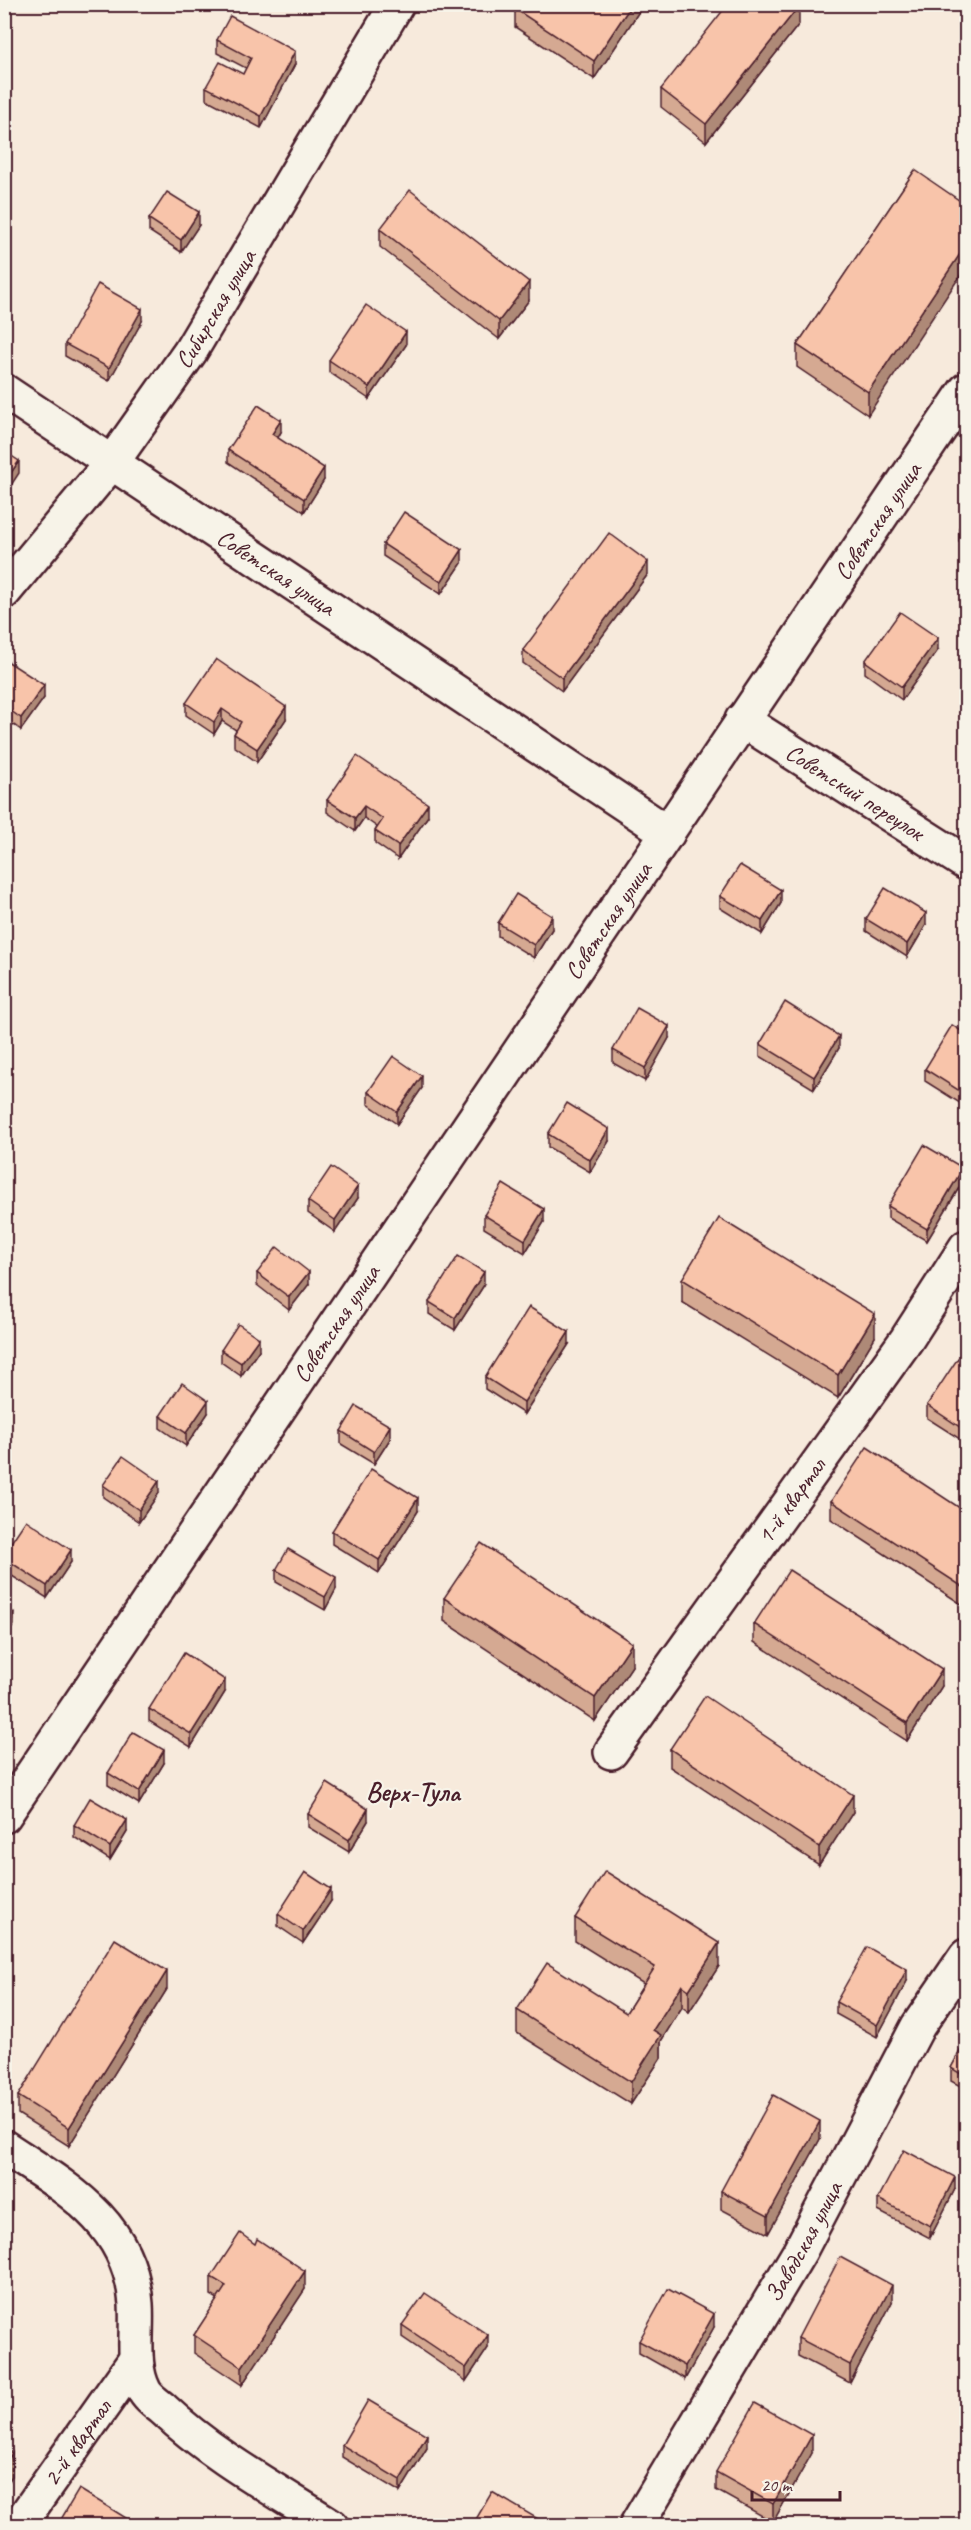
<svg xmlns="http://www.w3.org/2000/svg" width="971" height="2530" viewBox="0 0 971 2530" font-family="Caveat,sans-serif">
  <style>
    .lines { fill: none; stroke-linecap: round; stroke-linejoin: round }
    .minor-casing { stroke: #4a1f2b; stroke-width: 38 }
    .major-casing { stroke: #4a1f2b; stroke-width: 38 }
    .minor { stroke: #f7f3e8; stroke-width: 33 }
    .major { stroke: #f7f3e8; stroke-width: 33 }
    .wall { fill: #d5a992; stroke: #4a1f2b; stroke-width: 1.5 }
    .shaded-wall { fill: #ae8977; stroke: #4a1f2b; stroke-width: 1.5 }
    .building { fill: #f8c4aa; stroke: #4a1f2b; stroke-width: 1.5 }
    .labels { text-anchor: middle; stroke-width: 4.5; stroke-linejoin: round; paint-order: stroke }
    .street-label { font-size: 24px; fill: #4a1f2b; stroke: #f7f3e8 }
    .quarter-label { font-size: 27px; font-weight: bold; fill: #4a1f2b; stroke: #f7f3e8 }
  </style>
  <rect width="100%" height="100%" fill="#f7eadc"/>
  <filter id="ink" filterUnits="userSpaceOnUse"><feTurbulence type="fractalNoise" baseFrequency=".0167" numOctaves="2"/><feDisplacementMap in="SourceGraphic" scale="12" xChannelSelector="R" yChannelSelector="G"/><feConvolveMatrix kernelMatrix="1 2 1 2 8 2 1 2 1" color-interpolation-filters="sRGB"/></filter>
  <g filter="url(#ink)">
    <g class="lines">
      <defs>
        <g id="minor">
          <path id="s1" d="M4 592 113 461 190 352 397 4"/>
          <path id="s2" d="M742 720 966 863"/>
          <path id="s3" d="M611 1752 907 1339 966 1247"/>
          <path d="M4 2147C66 2188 130 2222 136 2304 138 2332 131 2365 144 2390 147 2397 157 2404 163 2409 213 2456 274 2489 332 2526"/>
          <path id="s4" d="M18 2526 136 2359"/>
          <path id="s5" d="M636 2526 800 2251 918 2026 966 1956"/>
        </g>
        <g id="major">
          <path id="s6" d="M4 391 668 833"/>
          <path id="s7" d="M4 1816 966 390"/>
        </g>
      </defs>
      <use href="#minor" class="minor-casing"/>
      <use href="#major" class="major-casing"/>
      <use href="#minor" class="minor"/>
      <use href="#major" class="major"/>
    </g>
    <g class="wall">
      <polygon points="518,4 644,4 594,79 515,27 515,9"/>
      <polygon points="799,24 706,142 661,107 661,89"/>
      <polygon points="217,40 295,64 261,128 206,99 206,87 243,74 246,68 217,53"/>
      <polygon points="915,170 868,415 797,367 797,345"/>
      <polygon points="149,219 199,225 181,252 149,231"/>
      <polygon points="380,229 529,300 499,339 380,247"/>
      <polygon points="142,321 109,381 65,356 65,344"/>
      <polygon points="406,345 369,399 329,372 329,360"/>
      <polygon points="281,432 278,438 324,480 304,512 228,462 228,450"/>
      <polygon points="966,516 966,545 959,541 959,528"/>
      <polygon points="383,544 462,563 441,594 383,556"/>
      <polygon points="648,574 562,691 523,663 523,650"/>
      <polygon points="938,650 902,700 865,673 865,661"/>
      <polygon points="4,659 44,698 21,730 4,718"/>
      <polygon points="186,703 286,719 257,762 234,746 234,734 236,730 222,721 214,734 186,715"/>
      <polygon points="327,800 428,816 398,859 375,843 375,831 377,827 364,818 355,831 327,812"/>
      <polygon points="720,896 781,903 762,934 720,908"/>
      <polygon points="866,919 926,925 907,957 866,931"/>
      <polygon points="498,923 552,929 534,958 498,936"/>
      <polygon points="966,1034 966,1107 925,1081 925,1069"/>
      <polygon points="669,1038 645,1081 613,1063 613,1050"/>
      <polygon points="760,1044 839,1048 814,1089 760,1056"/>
      <polygon points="422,1088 397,1124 368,1104 368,1092"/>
      <polygon points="548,1134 609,1141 590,1172 548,1147"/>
      <polygon points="963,1181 927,1241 888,1218 888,1206"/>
      <polygon points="358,1198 335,1232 308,1213 308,1201"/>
      <polygon points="484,1215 544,1222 525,1253 484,1228"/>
      <polygon points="257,1273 309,1284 289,1310 257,1285"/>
      <polygon points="682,1279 875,1337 838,1398 682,1302"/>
      <polygon points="484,1285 455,1330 429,1314 429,1302"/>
      <polygon points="569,1344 524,1414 485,1389 485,1377"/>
      <polygon points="221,1350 259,1350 241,1376 221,1362"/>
      <polygon points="966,1364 966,1443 927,1418 927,1405"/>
      <polygon points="208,1413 186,1446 160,1428 160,1416"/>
      <polygon points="341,1431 390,1439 374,1464 341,1444"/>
      <polygon points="103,1485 159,1493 139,1522 103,1497"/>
      <polygon points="831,1501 966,1512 966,1607 831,1519"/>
      <polygon points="418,1511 379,1573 332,1544 332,1531"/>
      <polygon points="4,1553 71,1562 47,1598 4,1571"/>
      <polygon points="276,1570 336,1589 325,1610 276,1582"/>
      <polygon points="444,1598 632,1666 595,1721 444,1621"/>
      <polygon points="754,1624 942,1686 907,1741 754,1642"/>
      <polygon points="225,1692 191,1747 149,1721 149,1709"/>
      <polygon points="670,1749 853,1812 819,1865 670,1767"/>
      <polygon points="164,1763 139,1804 108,1785 108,1773"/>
      <polygon points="308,1814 368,1821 349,1852 308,1827"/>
      <polygon points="74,1825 127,1832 110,1860 74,1837"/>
      <polygon points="331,1901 303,1943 278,1926 278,1914"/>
      <polygon points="575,1918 719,1966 689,2012 682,2007 661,2041 661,2058 631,2104 517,2033 517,2010 626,2013 644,1984 575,1941"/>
      <polygon points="907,1981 877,2037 836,2014 836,2002"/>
      <polygon points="167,1989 69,2146 18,2114 18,2096"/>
      <polygon points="966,2040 966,2089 951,2081 951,2068"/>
      <polygon points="820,2139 768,2234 721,2209 721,2191"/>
      <polygon points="955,2189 930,2238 878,2211 878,2199"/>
      <polygon points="255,2244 305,2289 242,2385 194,2353 194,2335 218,2299 211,2295 211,2277"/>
      <polygon points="892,2302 850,2383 798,2356 798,2338"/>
      <polygon points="402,2325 488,2348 466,2381 402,2337"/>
      <polygon points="714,2327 685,2379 639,2353 639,2341"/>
      <polygon points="342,2445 427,2448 400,2492 342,2457"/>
      <polygon points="812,2453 773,2522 716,2490 716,2472"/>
    </g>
    <g class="shaded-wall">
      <polygon points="632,4 644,4 594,79 594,61"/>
      <polygon points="799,6 799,24 706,142 706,124"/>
      <polygon points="295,51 295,64 261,128 261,116"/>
      <polygon points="199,212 199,225 181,252 181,240"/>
      <polygon points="966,245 966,267 868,415 868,392"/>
      <polygon points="529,282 529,300 499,339 499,321"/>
      <polygon points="142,309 142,321 109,381 109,368"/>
      <polygon points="406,332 406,345 369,399 369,387"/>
      <polygon points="281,420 281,432 272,446 272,434"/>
      <polygon points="19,461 19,473 4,496 4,483"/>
      <polygon points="324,468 324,480 304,512 304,499"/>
      <polygon points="462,550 462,563 441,594 441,582"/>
      <polygon points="648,562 648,574 562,691 562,678"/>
      <polygon points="938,638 938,650 902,700 902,687"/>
      <polygon points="44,685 44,698 21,730 21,718"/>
      <polygon points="286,707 286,719 257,762 257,749"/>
      <polygon points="222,709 222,721 214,734 214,722"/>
      <polygon points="428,804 428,816 398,859 398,846"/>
      <polygon points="364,806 364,818 355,831 355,818"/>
      <polygon points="781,890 781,903 762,934 762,921"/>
      <polygon points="926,913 926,925 907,957 907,944"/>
      <polygon points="552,916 552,929 534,958 534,945"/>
      <polygon points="669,1026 669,1038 645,1081 645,1068"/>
      <polygon points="839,1036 839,1048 814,1089 814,1077"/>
      <polygon points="422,1076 422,1088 397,1124 397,1112"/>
      <polygon points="609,1129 609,1141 590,1172 590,1160"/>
      <polygon points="963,1168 963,1181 927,1241 927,1229"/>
      <polygon points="358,1186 358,1198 335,1232 335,1220"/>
      <polygon points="544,1209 544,1222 525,1253 525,1240"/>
      <polygon points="309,1272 309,1284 289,1310 289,1297"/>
      <polygon points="484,1272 484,1285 455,1330 455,1318"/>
      <polygon points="875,1314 875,1337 838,1398 838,1375"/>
      <polygon points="569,1332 569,1344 524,1414 524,1402"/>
      <polygon points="259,1338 259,1350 241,1376 241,1363"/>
      <polygon points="208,1401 208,1413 186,1446 186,1433"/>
      <polygon points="390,1426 390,1439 374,1464 374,1452"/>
      <polygon points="159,1481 159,1493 139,1522 139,1510"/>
      <polygon points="418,1498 418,1511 379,1573 379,1560"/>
      <polygon points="71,1550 71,1562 47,1598 47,1586"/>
      <polygon points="336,1577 336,1589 325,1610 325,1597"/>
      <polygon points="14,1613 14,1625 4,1639 4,1627"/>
      <polygon points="632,1643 632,1666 595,1721 595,1698"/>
      <polygon points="942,1669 942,1686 907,1741 907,1723"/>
      <polygon points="225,1680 225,1692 191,1747 191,1734"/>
      <polygon points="7,1684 7,1696 4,1700 4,1687"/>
      <polygon points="164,1750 164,1763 139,1804 139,1792"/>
      <polygon points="853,1795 853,1812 819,1865 819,1847"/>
      <polygon points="368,1809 368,1821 349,1852 349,1840"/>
      <polygon points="127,1820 127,1832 110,1860 110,1847"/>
      <polygon points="331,1889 331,1901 303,1943 303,1931"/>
      <polygon points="719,1943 719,1966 689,2012 689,1990"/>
      <polygon points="907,1969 907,1981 877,2037 877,2025"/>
      <polygon points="167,1971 167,1989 69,2146 69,2128"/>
      <polygon points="682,1985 682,2007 661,2041 661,2058 631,2104 631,2082 653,2030"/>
      <polygon points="820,2121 820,2139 768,2234 768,2216"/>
      <polygon points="955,2177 955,2189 930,2238 930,2226"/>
      <polygon points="305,2271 305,2289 242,2385 242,2367"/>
      <polygon points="892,2285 892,2302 850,2383 850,2365"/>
      <polygon points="714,2314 714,2327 685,2379 685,2366"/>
      <polygon points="488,2335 488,2348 466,2381 466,2368"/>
      <polygon points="427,2435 427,2448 400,2492 400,2480"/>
      <polygon points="812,2435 812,2453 773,2522 773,2504"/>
      <polygon points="12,2453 12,2476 4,2489 4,2466"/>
    </g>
    <g class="building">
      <polygon points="518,4 632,4 594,61 515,9"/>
      <polygon points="728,4 797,4 799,6 706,124 661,89"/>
      <polygon points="230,16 295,51 261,116 206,87 220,62 243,74 251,58 217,40"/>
      <polygon points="915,170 966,205 966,245 868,392 797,345"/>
      <polygon points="410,190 529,282 499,321 380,229"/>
      <polygon points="167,192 199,212 181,240 149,219"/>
      <polygon points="98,284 142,309 109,368 65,344"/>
      <polygon points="366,305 406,332 369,387 329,360"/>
      <polygon points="258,405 281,420 272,434 324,468 304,499 228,450"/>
      <polygon points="4,451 19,461 4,483"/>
      <polygon points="404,512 462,550 441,582 383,544"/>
      <polygon points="966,516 966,533 959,528"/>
      <polygon points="609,533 648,562 562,678 523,650"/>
      <polygon points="900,612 938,638 902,687 865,661"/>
      <polygon points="4,659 44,685 21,718 4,706"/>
      <polygon points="216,659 286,707 257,749 234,734 241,722 222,709 214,722 186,703"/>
      <polygon points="357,756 428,804 398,846 375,831 383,819 364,806 355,818 327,800"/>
      <polygon points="740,865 781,890 762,921 720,896"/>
      <polygon points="885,888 926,913 907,944 866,919"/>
      <polygon points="516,894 552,916 534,945 498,923"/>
      <polygon points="785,1002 839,1036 814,1077 760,1044"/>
      <polygon points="637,1008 669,1026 645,1068 613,1050"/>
      <polygon points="952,1025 966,1034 966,1095 925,1069"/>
      <polygon points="393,1056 422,1076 397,1112 368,1092"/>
      <polygon points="567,1103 609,1129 590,1160 548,1134"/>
      <polygon points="924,1145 963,1168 927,1229 888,1206"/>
      <polygon points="331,1167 358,1186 335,1220 308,1201"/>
      <polygon points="503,1184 544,1209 525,1240 484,1215"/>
      <polygon points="719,1218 875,1314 838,1375 682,1279"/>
      <polygon points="277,1247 309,1272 289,1297 257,1273"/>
      <polygon points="458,1256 484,1272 455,1318 429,1302"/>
      <polygon points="529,1307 569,1332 524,1402 485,1377"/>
      <polygon points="238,1324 259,1338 241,1363 221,1350"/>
      <polygon points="958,1358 966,1364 966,1431 927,1405"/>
      <polygon points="182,1383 208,1401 186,1433 160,1416"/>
      <polygon points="356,1406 390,1426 374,1452 341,1431"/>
      <polygon points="867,1447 966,1512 966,1589 831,1501"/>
      <polygon points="123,1456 159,1481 139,1510 103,1485"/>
      <polygon points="371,1469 418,1498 379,1560 332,1531"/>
      <polygon points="26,1520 71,1550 47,1586 4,1558 4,1553"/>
      <polygon points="481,1543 632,1643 595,1698 444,1598"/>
      <polygon points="288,1549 336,1577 325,1597 276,1570"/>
      <polygon points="789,1570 942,1669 907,1723 754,1624"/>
      <polygon points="4,1606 14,1613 4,1627"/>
      <polygon points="184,1653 225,1680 191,1734 149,1709"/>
      <polygon points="705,1696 853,1795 819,1847 670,1749"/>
      <polygon points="133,1732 164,1750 139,1792 108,1773"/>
      <polygon points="327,1783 368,1809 349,1840 308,1814"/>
      <polygon points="90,1798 127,1820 110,1847 74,1825"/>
      <polygon points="605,1871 719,1943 689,1990 682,1985 653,2030 661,2035 631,2082 517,2010 547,1963 626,2013 655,1967 575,1918"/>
      <polygon points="305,1872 331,1889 303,1931 278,1914"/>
      <polygon points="115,1939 167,1971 69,2128 18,2096"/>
      <polygon points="867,1947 907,1969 877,2025 836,2002"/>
      <polygon points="966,2040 966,2077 951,2068"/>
      <polygon points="773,2095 820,2121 768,2216 721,2191"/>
      <polygon points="904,2150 955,2177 930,2226 878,2199"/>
      <polygon points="240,2233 255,2244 257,2239 305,2271 242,2367 194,2335 226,2286 211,2277"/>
      <polygon points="840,2257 892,2285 850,2365 798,2338"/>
      <polygon points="668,2289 714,2314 685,2366 639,2341"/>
      <polygon points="425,2293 488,2335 466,2368 402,2325"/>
      <polygon points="368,2400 427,2435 400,2480 342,2445"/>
      <polygon points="755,2403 812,2435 773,2504 716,2472"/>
      <polygon points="4,2448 12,2453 4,2466"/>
      <polygon points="79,2489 139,2526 57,2526"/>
      <polygon points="492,2492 550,2526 472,2526"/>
    </g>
  </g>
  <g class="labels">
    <g class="street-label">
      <text dy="8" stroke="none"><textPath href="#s1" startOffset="354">Сибирская улица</textPath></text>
      <text dy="8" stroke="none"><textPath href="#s7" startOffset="1562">Советская улица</textPath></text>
      <text dy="8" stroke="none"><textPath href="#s6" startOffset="327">Советская улица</textPath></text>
      <text dy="8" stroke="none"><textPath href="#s2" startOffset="134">Советский переулок</textPath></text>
      <text dy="8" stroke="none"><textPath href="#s7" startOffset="1080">Советская улица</textPath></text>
      <text dy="8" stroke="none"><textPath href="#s7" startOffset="594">Советская улица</textPath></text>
      <text dy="8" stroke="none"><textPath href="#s3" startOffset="309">1-й квартал</textPath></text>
      <text dy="8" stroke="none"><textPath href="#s5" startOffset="330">Заводская улица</textPath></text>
      <text dy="8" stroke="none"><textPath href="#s4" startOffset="102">2-й квартал</textPath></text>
    </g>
    <g class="quarter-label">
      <text x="413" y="1801">Верх-Тула</text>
    </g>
  </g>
  <rect width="971" height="2530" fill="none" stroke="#f7f3e8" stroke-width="24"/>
  <rect x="12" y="12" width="947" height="2506" fill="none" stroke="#4a1f2b" stroke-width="2" filter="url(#ink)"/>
  <path d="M752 2491v9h88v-9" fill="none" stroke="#4a1f2b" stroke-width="3"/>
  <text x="761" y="2491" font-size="18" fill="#4a1f2b" stroke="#f7f3e8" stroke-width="4.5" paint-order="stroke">20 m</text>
</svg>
